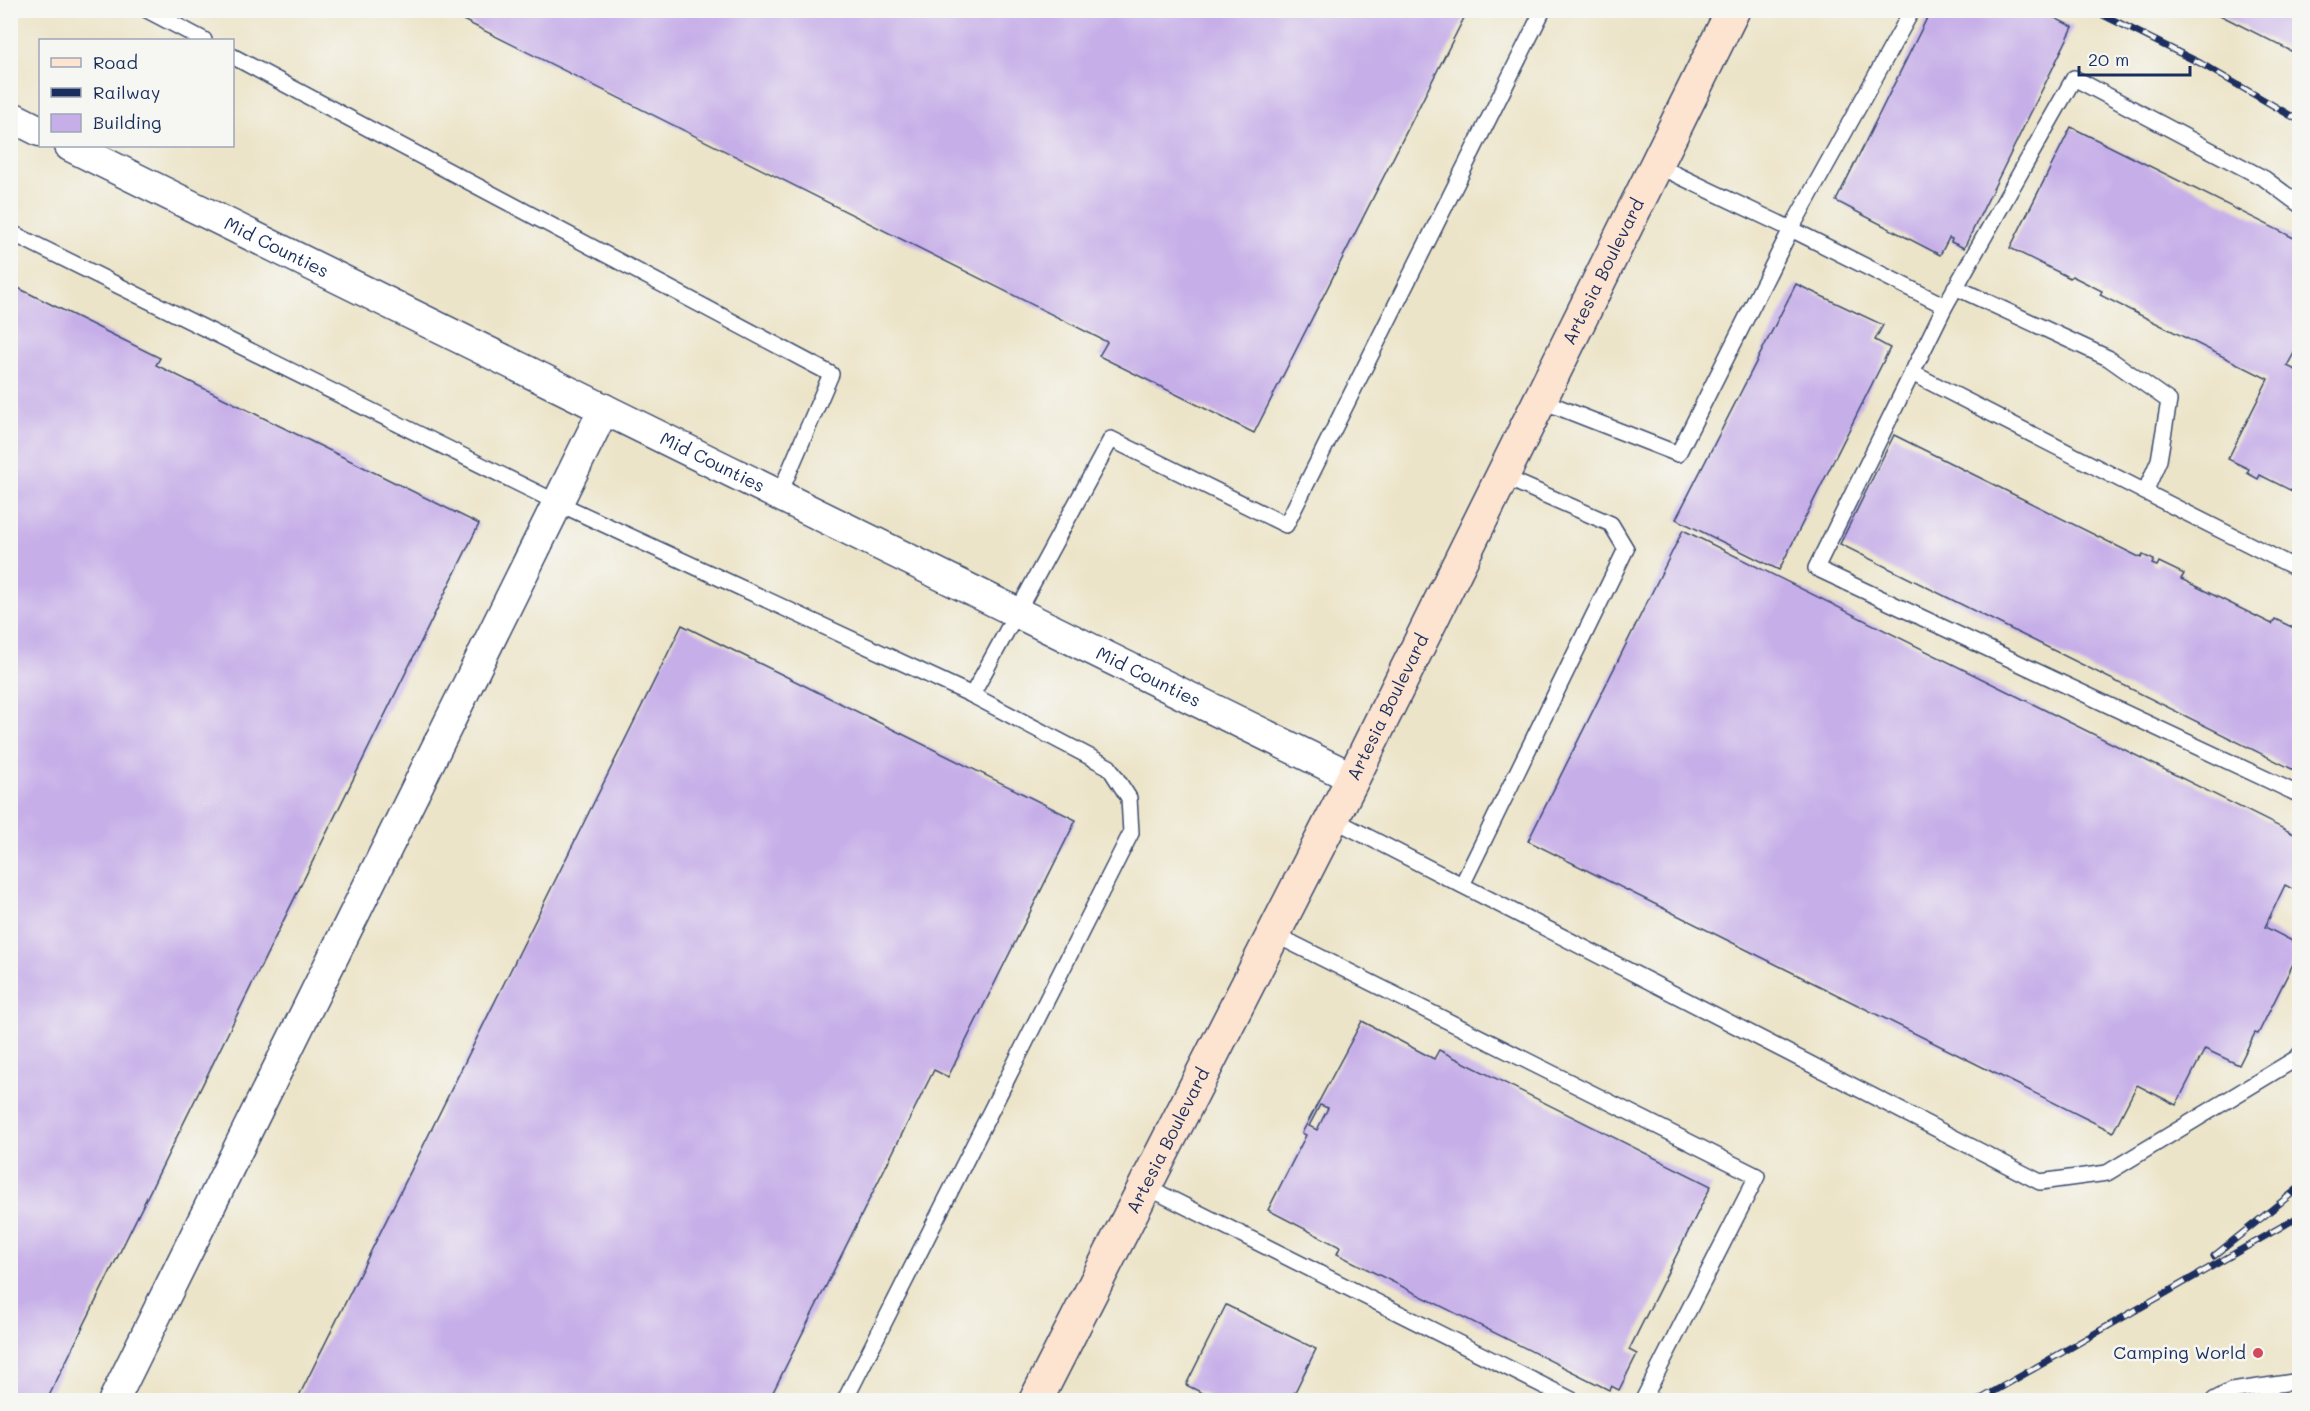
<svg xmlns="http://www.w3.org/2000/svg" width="2310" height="1411" viewBox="0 0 2310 1411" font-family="Mali,sans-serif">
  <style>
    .building { fill: #c6aee8; fill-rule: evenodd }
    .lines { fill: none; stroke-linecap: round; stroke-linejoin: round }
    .service-casing { stroke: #3a4a6e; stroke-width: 18 }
    .minor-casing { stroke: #3a4a6e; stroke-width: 33 }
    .secondary-casing { stroke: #3a4a6e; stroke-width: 36 }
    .service { stroke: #fff; stroke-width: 15 }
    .minor { stroke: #fff; stroke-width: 30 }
    .secondary { stroke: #fde4d1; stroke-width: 33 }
    .rail-casing { stroke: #1b2f5e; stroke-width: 7 }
    .rail { stroke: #f6f6f2; stroke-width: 4.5; stroke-dasharray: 14; stroke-linecap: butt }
    .poi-dot { fill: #d1495b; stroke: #f6f6f2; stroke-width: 2 }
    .labels { text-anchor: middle; stroke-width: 5; stroke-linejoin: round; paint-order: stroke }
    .street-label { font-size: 18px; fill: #1b2f5e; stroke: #f6f6f2 }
    .poi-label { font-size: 18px; fill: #1b2f5e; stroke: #f6f6f2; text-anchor: end }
  </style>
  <rect width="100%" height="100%" fill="#f6f6f2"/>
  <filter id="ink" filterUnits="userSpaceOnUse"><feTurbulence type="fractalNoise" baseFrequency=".0167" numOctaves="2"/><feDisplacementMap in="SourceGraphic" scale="12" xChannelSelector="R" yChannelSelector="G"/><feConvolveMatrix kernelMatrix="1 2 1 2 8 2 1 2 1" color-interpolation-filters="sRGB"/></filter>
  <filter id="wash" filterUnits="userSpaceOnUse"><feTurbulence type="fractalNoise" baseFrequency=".008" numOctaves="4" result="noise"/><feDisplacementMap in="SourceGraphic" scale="24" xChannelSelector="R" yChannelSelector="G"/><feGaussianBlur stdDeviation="1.35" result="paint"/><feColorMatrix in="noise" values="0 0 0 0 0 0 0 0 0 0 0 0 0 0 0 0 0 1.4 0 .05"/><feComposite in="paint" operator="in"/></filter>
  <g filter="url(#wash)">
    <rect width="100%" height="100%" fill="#ece4c8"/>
    <g id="blocks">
      <g class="building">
        <polygon points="443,10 1468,10 1254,433 1099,356 1107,342"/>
        <polygon points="1931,10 2039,10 2073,27 1964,248 1951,242 1952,239 1949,238 1940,255 1836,201"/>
        <polygon points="2210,10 2300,10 2300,49 2297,54"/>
        <polygon points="2071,127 2300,241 2300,342 2287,366 2300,372 2300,495 2260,475 2258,479 2247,473 2249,469 2228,459 2268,379 2100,295 2102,291 2072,276 2070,278 2010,248"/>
        <polygon points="10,284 160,358 156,365 479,524 47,1400 10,1400"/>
        <polygon points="1796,284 1883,325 1875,340 1890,348 1779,570 1676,519"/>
        <polygon points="1894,435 2141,558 2143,555 2154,560 2152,564 2157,566 2159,562 2184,574 2181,579 2272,624 2275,619 2300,631 2297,636 2300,638 2300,773 1840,544"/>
        <polygon points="1683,530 2300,837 2300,893 2285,885 2265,927 2300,945 2300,950 2258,1034 2255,1033 2239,1065 2205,1049 2176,1105 2137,1085 2113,1132 1528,841"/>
        <polygon points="682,625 1076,820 948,1077 934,1070 769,1400 297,1400"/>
        <path d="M1362 1021 1434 1059 1439 1050 1711 1186 1629 1350 1637 1354 1619 1390 1611 1386 1609 1390 1337 1254 1340 1247 1268 1210 1306 1135 1302 1133ZM1320 1105 1328 1108 1317 1130 1309 1126Z"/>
        <polygon points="1226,1305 1316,1349 1291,1400 1217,1400 1186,1385"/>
      </g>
    </g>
  </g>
  <g filter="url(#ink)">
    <use href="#blocks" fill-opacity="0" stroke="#3a4a6e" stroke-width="1.5"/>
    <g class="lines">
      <defs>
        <g id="service">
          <polyline points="147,10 204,40"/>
          <polyline points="232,56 831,374 779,495"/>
          <polyline points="1656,165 1791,229 1945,306"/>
          <polyline points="2300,205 2265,179 2074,78 1945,306 1816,568 2300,795"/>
          <polyline points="10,232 558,503 972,695"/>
          <polyline points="1955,287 2108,358 2169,401 2159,460 2145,492 2300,570"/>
          <polyline points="1912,373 2145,492"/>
          <polyline points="1540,400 1678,454 1791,229 1910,14 1903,10"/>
          <polyline points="1333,819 2040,1182 2107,1173 2297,1058 2300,1054"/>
          <polyline points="1462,885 1626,549 1611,524 1502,476"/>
          <polyline points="1274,934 1757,1176 1643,1400"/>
          <polyline points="1145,1186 1572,1400"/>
          <polyline points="845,1400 1131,833 1129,798 1109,767 972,695 1111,439 1286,525 1543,10"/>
          <polyline points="2214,1400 2231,1391 2300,1381"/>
        </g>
        <g id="minor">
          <polyline points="10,116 40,131"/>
          <path id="s1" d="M70 146 1353 778"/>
          <polyline points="114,1400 604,409"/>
        </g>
        <g id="secondary">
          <path id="s2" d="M1036 1400 1353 778 1733 10"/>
        </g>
      </defs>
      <use href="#service" class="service-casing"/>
      <use href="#minor" class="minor-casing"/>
      <use href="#secondary" class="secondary-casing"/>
      <use href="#service" class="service"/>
      <use href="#minor" class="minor"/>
      <use href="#secondary" class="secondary"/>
      <defs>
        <g id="rail">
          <polyline points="2093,10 2200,63 2300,121"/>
          <polyline points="2214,1256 2300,1187"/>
          <polyline points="1979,1400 2300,1216"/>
        </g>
      </defs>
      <use href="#rail" class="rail-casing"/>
      <use href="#rail" class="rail"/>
    </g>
  </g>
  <circle class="poi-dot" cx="2258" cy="1353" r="6"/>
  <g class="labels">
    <g class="street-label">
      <text dy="6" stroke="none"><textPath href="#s1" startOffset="230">Mid Counties</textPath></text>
      <text dy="6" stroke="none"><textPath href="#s2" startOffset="1263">Artesia Boulevard</textPath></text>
      <text dy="6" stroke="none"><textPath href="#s1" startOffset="716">Mid Counties</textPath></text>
      <text dy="6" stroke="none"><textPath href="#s1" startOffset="1202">Mid Counties</textPath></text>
      <text dy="6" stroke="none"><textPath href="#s2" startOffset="777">Artesia Boulevard</textPath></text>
      <text dy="6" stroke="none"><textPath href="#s2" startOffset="291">Artesia Boulevard</textPath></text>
    </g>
    <g class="poi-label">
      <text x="2246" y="1359">Camping World</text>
    </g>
  </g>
  <rect width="2310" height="1411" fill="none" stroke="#f6f6f2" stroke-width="36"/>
  <rect x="39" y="39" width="195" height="108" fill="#f6f6f2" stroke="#9ea6b7" stroke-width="1.5"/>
  <rect x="51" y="58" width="30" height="9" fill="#fde4d1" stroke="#9ea6b7" stroke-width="1.5"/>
  <text x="93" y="69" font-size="18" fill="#1b2f5e">Road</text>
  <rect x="51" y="88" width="30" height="9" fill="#1b2f5e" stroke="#9ea6b7" stroke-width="1.5"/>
  <text x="93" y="99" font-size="18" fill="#1b2f5e">Railway</text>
  <rect x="51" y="114" width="30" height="18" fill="#c6aee8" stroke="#9ea6b7" stroke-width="1.5"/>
  <text x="93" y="129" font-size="18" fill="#1b2f5e">Building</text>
  <path d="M2079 66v9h111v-9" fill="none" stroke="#1b2f5e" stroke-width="3"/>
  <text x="2088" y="66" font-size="18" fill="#1b2f5e" stroke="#f6f6f2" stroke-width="4.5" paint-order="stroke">20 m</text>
</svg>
